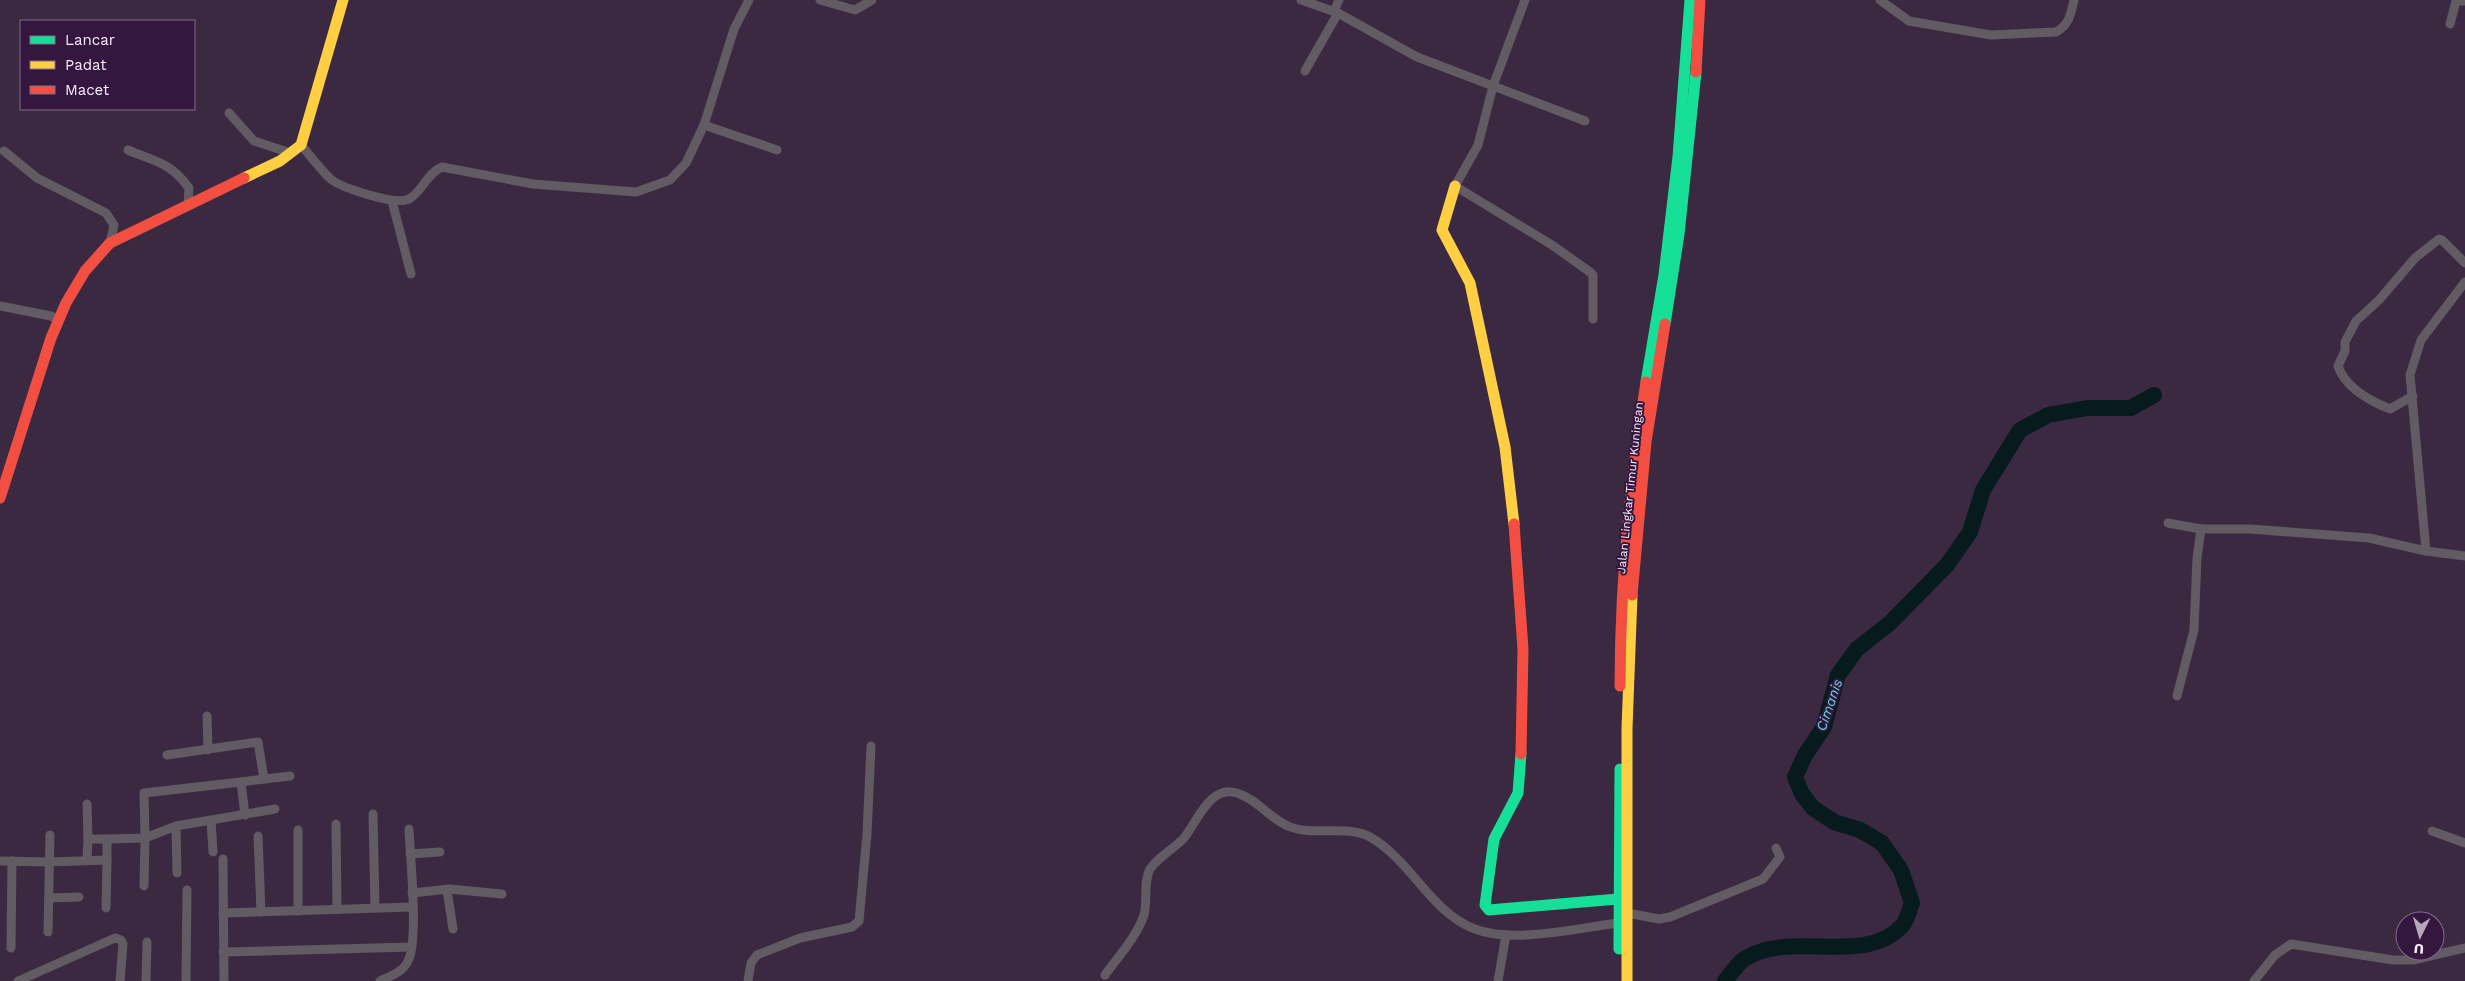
<svg xmlns="http://www.w3.org/2000/svg" width="2465" height="981" viewBox="0 0 2465 981" font-family="'Work Sans',sans-serif">
  <style>
    .lines { fill: none; stroke-linecap: round; stroke-linejoin: round }
    .river { stroke: #071a1d; stroke-width: 16 }
    .street { stroke: #625b64; stroke-width: 9 }
    .fast { stroke: #16e098; stroke-width: 11 }
    .slow { stroke: #ffcf43; stroke-width: 11 }
    .jam { stroke: #f24e42; stroke-width: 11 }
    .labels { text-anchor: middle; stroke-width: 4; stroke-linejoin: round; paint-order: stroke }
    .street-label { font-size: 12px; fill: #f8ecfc; stroke: #34163e }
    .water-label { font-size: 14px; font-style: italic; fill: #5edadd; stroke: #34163e }
  </style>
  <rect width="100%" height="100%" fill="#3a2940"/>
  <g class="lines">
    <path class="river" d="M1725 981C1731 974 1738 962 1746 958 1793 930 1863 966 1901 927 1907 922 1909 910 1912 903L1901 870 1882 843 1860 830 1834 822 1813 808 1802 794 1795 777 1805 755 1824 727 1838 675 1857 649 1890 623 1947 565 1970 532 1983 490 2020 430 2048 415 2087 408H2131L2154 395"/>
    <g class="street">
      <polyline points="820,0 855,10 872,0"/>
      <polyline points="1301,0 1338,13 1417,57 1585,121"/>
      <polyline points="1525,0 1493,86 1478,145 1455,186 1552,245 1590,272 1593,275 1593,319"/>
      <path d="M1880 0 1909 21 1991 35 2056 32C2069 25 2071 14 2074 0"/>
      <polyline points="1334,11 1339,0"/>
      <polyline points="2450,24 2456,1 2465,1"/>
      <polyline points="1305,71 1338,13"/>
      <polyline points="229,113 254,141 291,153"/>
      <polyline points="704,125 777,150"/>
      <path d="M301 145C309 154 324 174 332 180 343 188 396 206 409 199 422 192 427 173 442 167L533 184 636 192 670 180 686 163 704 125 734 29 749 0"/>
      <path d="M128 150C156 162 170 162 189 188L188 204"/>
      <polyline points="4,151 37,178 106,213 114,225 110,243"/>
      <polyline points="392,201 411,274"/>
      <polyline points="0,306 51,316 58,320"/>
      <path d="M2413 396 2390 409C2370 401 2345 387 2338 366L2345 351V342L2356 321 2379 300 2415 258 2439 239 2442 240 2465 263"/>
      <polyline points="2168,523 2201,529 2250,529 2369,538 2426,551 2465,556"/>
      <polyline points="2426,551 2410,375 2421,340 2465,282"/>
      <polyline points="2177,696 2194,630 2197,558 2201,529"/>
      <polyline points="207,716 208,750"/>
      <polyline points="167,755 258,742 264,779 241,782"/>
      <polyline points="264,779 290,776"/>
      <polyline points="87,804 88,839"/>
      <polyline points="373,814 375,908"/>
      <polyline points="211,820 213,852"/>
      <polyline points="336,824 337,909"/>
      <polyline points="176,826 275,809"/>
      <polyline points="298,830 298,911"/>
      <polyline points="2432,831 2465,843"/>
      <polyline points="258,836 261,912"/>
      <polyline points="107,839 145,838 144,793 241,782 245,815"/>
      <polyline points="410,854 440,852"/>
      <polyline points="223,859 224,981"/>
      <polyline points="0,861 49,862 107,860 107,839 88,839 87,860"/>
      <polyline points="144,886 145,838 176,826 177,873"/>
      <polyline points="447,890 453,929"/>
      <polyline points="412,893 449,889 502,894"/>
      <polyline points="49,898 79,897"/>
      <polyline points="106,908 107,860"/>
      <polyline points="223,913 412,907"/>
      <polyline points="1627,913 1659,919 1670,917 1763,879 1780,857 1776,848"/>
      <polyline points="48,932 50,835"/>
      <polyline points="11,948 12,861"/>
      <polyline points="223,952 412,947"/>
      <path d="M1105 975C1118 957 1137 936 1144 915 1148 900 1143 882 1150 869 1159 856 1174 849 1184 838 1197 822 1210 784 1237 793 1257 799 1270 819 1288 826 1313 837 1346 824 1370 837 1411 860 1431 913 1475 929 1513 944 1578 928 1618 923"/>
      <polyline points="18,981 115,938 121,940 123,944 120,981"/>
      <polyline points="146,981 147,942"/>
      <polyline points="186,981 187,890"/>
      <path d="M380 981C391 976 403 972 408 961 419 940 410 856 409 829"/>
      <polyline points="748,981 751,963 757,955 800,938 852,927 859,921 867,834 871,746"/>
      <polyline points="1498,981 1506,935"/>
      <polyline points="2254,981 2275,955 2291,944 2393,960 2413,960 2465,948"/>
    </g>
    <g class="fast">
      <polyline points="1665,324 1679,234 1696,72"/>
      <polyline points="1646,382 1664,275 1678,157 1690,0"/>
      <polyline points="1521,754 1518,793 1494,839 1485,905 1489,910 1618,899"/>
      <polyline points="1619,949 1620,769"/>
    </g>
    <g class="slow">
      <polyline points="244,178 280,161 301,145 343,0"/>
      <polyline points="1455,186 1442,230 1470,283 1505,447 1514,524"/>
      <polyline points="1627,981 1627,728 1632,595"/>
    </g>
    <g class="jam">
      <polyline points="1696,72 1700,0"/>
      <polyline points="0,498 51,338 66,303 85,271 110,243 244,178"/>
      <polyline points="1514,524 1523,649 1521,754"/>
      <polyline points="1632,595 1646,442 1665,324"/>
      <path d="M1620 686C1620 585 1630 482 1646 382"/>
    </g>
  </g>
  <g class="labels">
    <g class="street-label">
      <text transform="translate(1630 488) rotate(-84)" y="4">Jalan Lingkar Timur Kuningan</text>
    </g>
    <g class="water-label">
      <text transform="translate(1829 705) rotate(-71)" y="5">Cimanis</text>
    </g>
  </g>
  <rect x="20" y="20" width="175" height="90" fill="#34163e" stroke="#826c8a"/>
  <rect x="30" y="36" width="25" height="8" fill="#16e098" stroke="#826c8a"/>
  <text x="65" y="45" font-size="15" fill="#f8ecfc">Lancar</text>
  <rect x="30" y="61" width="25" height="8" fill="#ffcf43" stroke="#826c8a"/>
  <text x="65" y="70" font-size="15" fill="#f8ecfc">Padat</text>
  <rect x="30" y="86" width="25" height="8" fill="#f24e42" stroke="#826c8a"/>
  <text x="65" y="95" font-size="15" fill="#f8ecfc">Macet</text>
  <g transform="translate(2420 936) rotate(185)"><circle r="24" fill="#34163e" stroke="#826c8a"/>
  <path d="M0-4L9 19L0 12L-9 19Z" fill="#b6a8ba"/>
  <text y="-8" font-size="14" font-weight="bold" text-anchor="middle" fill="#f8ecfc">U</text>
  </g>
</svg>
